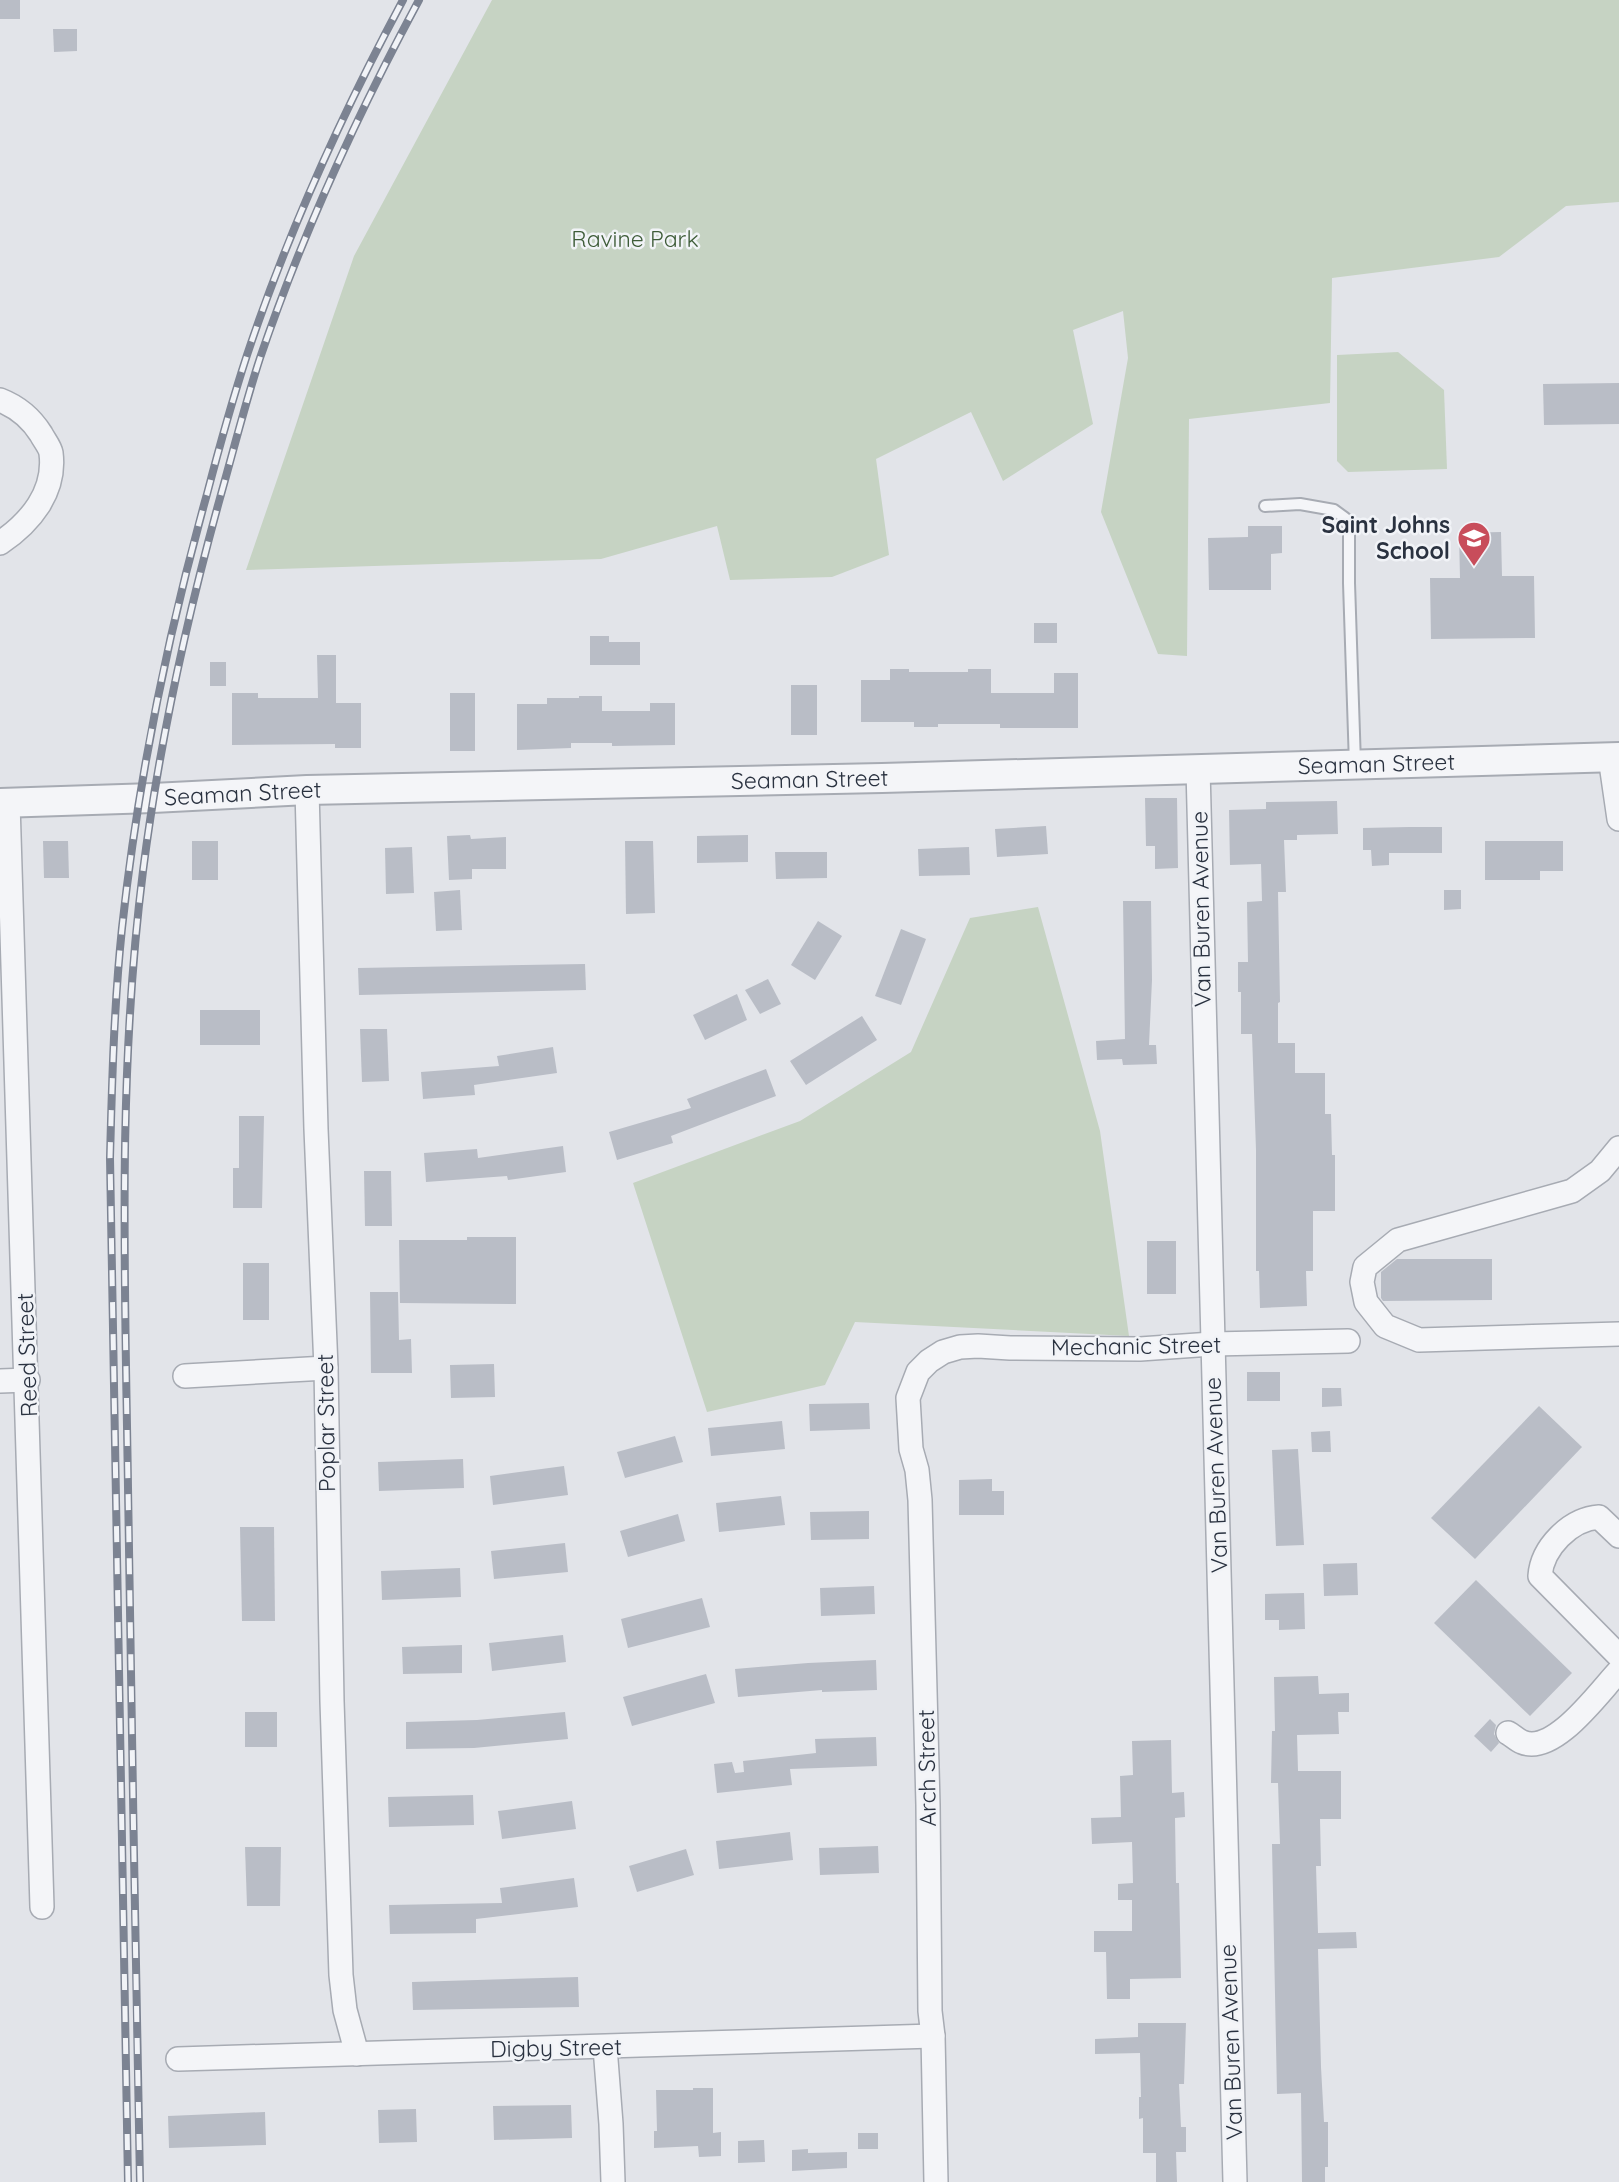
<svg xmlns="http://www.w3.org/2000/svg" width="1619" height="2182" viewBox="0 0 1619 2182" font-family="Quicksand,sans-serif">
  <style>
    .green { fill: #c6d3c3 }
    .building { fill: #b9bdc6 }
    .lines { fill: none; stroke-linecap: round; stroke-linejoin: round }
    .service-casing { stroke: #a7abb3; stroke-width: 14 }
    .minor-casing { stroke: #a7abb3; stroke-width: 26 }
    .tertiary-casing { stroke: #a7abb3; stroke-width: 32 }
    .service { stroke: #f4f5f8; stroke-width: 10 }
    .minor { stroke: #f4f5f8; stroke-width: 23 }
    .tertiary { stroke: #f4f5f8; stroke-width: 28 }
    .rail-casing { stroke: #7c8392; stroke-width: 8 }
    .rail { stroke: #f1f3f7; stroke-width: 5; stroke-dasharray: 16; stroke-linecap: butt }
    .labels { text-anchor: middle; stroke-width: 5; stroke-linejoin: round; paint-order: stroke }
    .park-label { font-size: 23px; fill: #3e5c38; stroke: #f1f3f7 }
    .poi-label { font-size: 23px; font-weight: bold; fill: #2a3240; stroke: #f1f3f7; text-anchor: end }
    .street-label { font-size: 23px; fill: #2a3240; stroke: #f1f3f7 }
  </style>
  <rect width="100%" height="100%" fill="#e2e4e9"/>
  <g class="green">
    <polygon points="492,0 1619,0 1619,202 1566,206 1499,257 1332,278 1330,403 1189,419 1187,656 1158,654 1101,512 1128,358 1123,311 1073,330 1093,424 1003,481 971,412 876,459 889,555 832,577 730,580 717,526 601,559 246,570 354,256"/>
    <polygon points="1398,352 1444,390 1447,469 1348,472 1337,461 1337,355"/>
    <polygon points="1038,907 1100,1131 1129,1336 855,1322 825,1385 707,1412 633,1183 800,1121 911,1052 970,918"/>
  </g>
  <g class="building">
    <rect x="0" y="0" width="20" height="19"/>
    <polygon points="53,29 77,29 77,51 54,52"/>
    <polygon points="1619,383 1619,424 1544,425 1543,384"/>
    <polygon points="1248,526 1282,526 1282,553 1271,554 1271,590 1209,590 1208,538 1248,537"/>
    <polygon points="1501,532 1502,576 1534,576 1535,638 1431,639 1430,578 1460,578 1459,533"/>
    <rect x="1034" y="623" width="23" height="20"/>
    <polygon points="590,636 609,636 609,642 640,642 640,665 590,665"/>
    <polygon points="317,655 336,655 336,703 361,703 361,748 335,748 335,744 232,745 232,693 258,693 258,698 318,698"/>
    <rect x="210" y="662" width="16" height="24"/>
    <polygon points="890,669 909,669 909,672 968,672 968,669 991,669 991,693 1054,693 1054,673 1078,673 1078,728 1000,728 1000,724 938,724 938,727 914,727 914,722 861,722 861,680 890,680"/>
    <rect x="791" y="685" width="26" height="50"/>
    <rect x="450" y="693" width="25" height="58"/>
    <polygon points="579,696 602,696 602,711 650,711 650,703 675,703 675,745 612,746 612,743 571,743 571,748 517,750 517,704 547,704 547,698 579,698"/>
    <polygon points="1145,798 1177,798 1178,868 1155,869 1155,846 1146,846"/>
    <polygon points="1337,801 1338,834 1297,835 1297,840 1284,840 1286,892 1278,892 1280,1002 1278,1003 1278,1043 1295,1043 1295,1073 1325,1073 1325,1114 1331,1114 1332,1155 1335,1155 1335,1211 1313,1211 1313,1271 1306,1271 1307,1306 1260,1308 1259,1271 1256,1271 1256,1150 1252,1034 1241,1034 1241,992 1238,992 1238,962 1248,962 1247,902 1262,901 1261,864 1230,865 1229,810 1266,809 1266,802"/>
    <polygon points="1046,826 1048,854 997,857 995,829"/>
    <polygon points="1409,827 1442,827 1442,853 1389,853 1389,865 1372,866 1371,850 1363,850 1363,828"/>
    <polygon points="470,835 471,839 506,837 506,869 472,869 472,879 449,880 447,836"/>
    <polygon points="748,835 748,862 697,863 697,836"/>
    <polygon points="43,841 68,841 69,878 44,878"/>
    <rect x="192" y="841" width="26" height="39"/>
    <polygon points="625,841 653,841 655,913 626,914"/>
    <polygon points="1485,841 1563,841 1563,871 1540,871 1540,880 1485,880"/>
    <polygon points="412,847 414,893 386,894 385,848"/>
    <polygon points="969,847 970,875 919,876 918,849"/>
    <polygon points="775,852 827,852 827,878 776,879"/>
    <polygon points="460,890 462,930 436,931 434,892"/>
    <polygon points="1444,890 1461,890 1461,909 1444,910"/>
    <polygon points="1123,901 1151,901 1152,980 1149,1045 1156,1045 1157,1064 1123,1065 1122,1059 1097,1060 1096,1041 1125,1039"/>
    <polygon points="818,921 842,936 815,980 791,965"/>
    <polygon points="901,929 926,939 901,1005 875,996"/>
    <polygon points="585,964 586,990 359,995 358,968"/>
    <polygon points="768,979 781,1004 760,1014 745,990"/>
    <polygon points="737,994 747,1020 705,1040 693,1015"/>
    <rect x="200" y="1010" width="60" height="35"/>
    <polygon points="862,1016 877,1040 806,1085 790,1061"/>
    <polygon points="360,1029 387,1029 389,1081 362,1082"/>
    <polygon points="553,1047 557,1073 474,1085 475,1095 423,1099 421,1072 499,1066 497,1056"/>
    <polygon points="766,1069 776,1096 671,1136 673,1143 617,1160 609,1132 691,1108 687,1099"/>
    <polygon points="239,1116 264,1116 262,1208 233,1208 233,1168 239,1168"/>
    <polygon points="563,1146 566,1172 508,1180 507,1176 426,1182 424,1153 477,1149 478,1158"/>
    <polygon points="364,1171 391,1171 392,1226 365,1226"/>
    <polygon points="467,1237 516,1237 516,1304 400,1303 399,1240 467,1240"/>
    <rect x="1147" y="1241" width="29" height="53"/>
    <polygon points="1397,1259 1492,1259 1492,1300 1383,1301 1381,1298 1381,1272"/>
    <rect x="243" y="1263" width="26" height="57"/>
    <polygon points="370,1292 398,1292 399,1340 411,1339 412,1373 371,1373"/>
    <polygon points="494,1364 495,1397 451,1398 450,1365"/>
    <rect x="1247" y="1372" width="33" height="29"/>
    <polygon points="1322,1388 1341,1388 1342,1406 1322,1407"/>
    <polygon points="869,1403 870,1429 810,1431 809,1404"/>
    <polygon points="1539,1406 1582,1447 1475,1559 1431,1518"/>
    <polygon points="782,1421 785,1449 711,1456 708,1428"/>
    <polygon points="1330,1431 1331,1452 1312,1452 1311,1432"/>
    <polygon points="675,1436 683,1462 625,1478 617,1452"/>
    <polygon points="1298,1449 1304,1545 1276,1546 1272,1450"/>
    <polygon points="463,1459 464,1488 379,1491 378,1462"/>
    <polygon points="564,1466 568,1495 493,1505 490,1476"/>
    <polygon points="992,1479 992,1491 1004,1491 1004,1515 959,1515 959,1480"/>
    <polygon points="781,1496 785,1525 719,1532 716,1503"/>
    <polygon points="869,1511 869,1539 811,1540 810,1512"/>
    <polygon points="678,1514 685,1541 628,1557 620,1531"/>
    <polygon points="240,1527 274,1527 275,1621 242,1621"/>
    <polygon points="565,1543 568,1572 494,1579 491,1551"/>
    <polygon points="1357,1563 1358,1595 1324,1596 1323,1564"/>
    <polygon points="460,1568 461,1597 382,1600 381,1571"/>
    <polygon points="1476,1580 1572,1673 1530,1716 1434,1623"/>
    <polygon points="874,1586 875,1614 821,1616 820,1588"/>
    <polygon points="1304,1593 1305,1629 1279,1630 1279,1620 1265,1620 1265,1594"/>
    <polygon points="702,1598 710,1627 628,1648 621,1619"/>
    <polygon points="563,1635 566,1662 492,1671 489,1643"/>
    <polygon points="462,1645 462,1673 403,1674 402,1647"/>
    <polygon points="876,1660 877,1690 822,1692 822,1690 738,1697 735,1669 808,1663"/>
    <polygon points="706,1674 715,1703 632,1726 623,1697"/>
    <polygon points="1318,1676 1319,1694 1349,1693 1349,1712 1338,1712 1339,1734 1297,1735 1298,1771 1341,1771 1341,1819 1320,1819 1321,1866 1316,1866 1318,1933 1356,1932 1357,1948 1318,1949 1321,2067 1324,2122 1328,2122 1328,2167 1325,2167 1325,2182 1302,2182 1301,2093 1277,2094 1272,1844 1280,1844 1278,1783 1271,1783 1272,1731 1275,1731 1274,1677"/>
    <rect x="245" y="1712" width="32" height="35"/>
    <polygon points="565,1712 568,1739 474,1748 406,1749 406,1722 477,1720"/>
    <polygon points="1490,1719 1496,1725 1494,1734 1499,1743 1491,1752 1474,1736"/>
    <polygon points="876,1737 877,1766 790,1769 792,1785 717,1793 714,1764 732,1762 735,1773 744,1772 743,1761 816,1753 815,1739"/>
    <polygon points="1171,1740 1172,1793 1184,1792 1185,1817 1175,1818 1176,1883 1179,1883 1181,1978 1130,1979 1130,1999 1107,1999 1106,1952 1094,1952 1094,1931 1132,1931 1132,1900 1118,1900 1118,1884 1133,1883 1132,1842 1092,1844 1091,1818 1121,1817 1120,1776 1133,1775 1132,1741"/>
    <polygon points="473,1795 474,1825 389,1827 388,1797"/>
    <polygon points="572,1801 576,1829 502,1839 498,1811"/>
    <polygon points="790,1832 793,1860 719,1869 716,1841"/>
    <polygon points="878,1846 879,1873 820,1875 819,1848"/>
    <polygon points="245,1847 281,1847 280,1906 247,1906"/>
    <polygon points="686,1849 694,1875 637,1892 629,1866"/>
    <polygon points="574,1878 578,1907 476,1919 476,1933 390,1934 389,1905 502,1903 500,1888"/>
    <polygon points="578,1977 579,2007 413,2010 412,1982"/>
    <polygon points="1138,2023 1186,2023 1184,2084 1179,2084 1181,2127 1186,2127 1186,2152 1176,2152 1177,2182 1156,2182 1156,2153 1143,2153 1143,2118 1139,2119 1139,2097 1141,2097 1140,2053 1095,2054 1095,2039 1138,2037"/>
    <polygon points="693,2088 713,2088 713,2133 721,2132 721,2156 699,2157 698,2146 654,2148 654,2131 657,2131 656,2090 693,2090"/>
    <polygon points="571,2105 572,2138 494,2140 493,2106"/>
    <polygon points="416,2109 417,2142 379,2143 378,2110"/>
    <polygon points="265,2112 266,2145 169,2148 168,2116"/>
    <rect x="858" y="2133" width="20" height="16"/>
    <polygon points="764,2140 765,2162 738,2163 738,2141"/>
    <polygon points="808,2149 808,2153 847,2152 847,2168 792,2171 792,2150"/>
  </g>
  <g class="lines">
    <defs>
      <polyline id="service" points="1265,506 1300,504 1334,510 1345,518 1349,530 1349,583 1355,764"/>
      <g id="minor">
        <path d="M0 400C18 407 31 418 41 434 44 440 50 447 51 453 56 492 30 523 0 543"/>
        <polyline points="1610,757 1619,819"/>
        <polyline points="1198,769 1235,2182"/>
        <polyline points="307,790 316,1129 326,1368 332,1701 341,1975 345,2010 357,2054"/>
        <polyline points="8,803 42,1907"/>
        <polyline points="1619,1148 1600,1171 1572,1191 1398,1240 1365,1267 1362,1282 1366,1302 1385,1326 1419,1340 1619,1334"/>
        <polyline points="185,1376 326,1368"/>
        <polyline points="0,1381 28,1380"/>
        <path d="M1619 1536 1599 1517C1570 1519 1542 1548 1540 1576L1619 1656"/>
        <path d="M1508 1733C1512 1735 1517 1740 1522 1742 1554 1756 1599 1692 1619 1671"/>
        <polyline points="605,2047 611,2124 613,2182"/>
        <polyline points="178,2059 933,2036"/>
        <polyline points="936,2182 933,2036 930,2011 928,1805 920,1500 917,1470 911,1449 908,1398 918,1372 929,1361 943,1352 960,1347 978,1346 1010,1348 1140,1349 1212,1344 1348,1341"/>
      </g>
      <g id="tertiary">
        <path id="s1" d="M0 803 153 798 307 790 882 778 1619 757"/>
      </g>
    </defs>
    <use href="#service" class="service-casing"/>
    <use href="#minor" class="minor-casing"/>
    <use href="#tertiary" class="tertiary-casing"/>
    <use href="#service" class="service"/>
    <use href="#minor" class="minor"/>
    <use href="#tertiary" class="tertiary"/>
    <defs>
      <g id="rail">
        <path d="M128 2182 110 1158C112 1081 114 1005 122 928 138 781 167 637 207 494 219 448 232 401 247 355 288 232 342 114 403 0"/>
        <path d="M140 2182C135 1950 132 1719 128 1487 125 1281 117 1076 143 871 159 745 186 621 220 498 233 452 245 404 260 358 302 235 357 115 419 0"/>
      </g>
    </defs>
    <use href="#rail" class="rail-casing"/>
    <use href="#rail" class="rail"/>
  </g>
  <defs>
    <symbol id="school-pin" viewBox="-11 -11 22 30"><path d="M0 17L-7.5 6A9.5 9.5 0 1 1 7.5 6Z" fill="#c84d5b" stroke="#f1f3f7"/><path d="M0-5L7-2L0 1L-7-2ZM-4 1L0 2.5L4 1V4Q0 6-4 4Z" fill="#fff"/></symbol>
  </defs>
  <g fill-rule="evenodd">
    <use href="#school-pin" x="1455" y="519" width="38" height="52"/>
  </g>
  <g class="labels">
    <g class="park-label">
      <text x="635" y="247">Ravine Park</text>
    </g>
    <g class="poi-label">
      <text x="1450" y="533">Saint Johns<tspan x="1450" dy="26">School</tspan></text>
    </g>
    <g class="street-label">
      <text dy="8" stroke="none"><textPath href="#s1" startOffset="1377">Seaman Street</textPath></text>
      <text dy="8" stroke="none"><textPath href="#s1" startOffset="810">Seaman Street</textPath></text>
      <text dy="8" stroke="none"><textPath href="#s1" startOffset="243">Seaman Street</textPath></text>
      <text transform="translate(1201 909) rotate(-91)" y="8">Van Buren Avenue</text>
      <text transform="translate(1136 1346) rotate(-1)" y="8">Mechanic Street</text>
      <text transform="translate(27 1355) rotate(-92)" y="8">Reed Street</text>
      <text transform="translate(326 1423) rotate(-91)" y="8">Poplar Street</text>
      <text transform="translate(1216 1475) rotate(-92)" y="8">Van Buren Avenue</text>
      <text transform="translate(927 1768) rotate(-91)" y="8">Arch Street</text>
      <text transform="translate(1231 2042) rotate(-92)" y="8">Van Buren Avenue</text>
      <text transform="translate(556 2048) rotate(-1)" y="8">Digby Street</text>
    </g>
  </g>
</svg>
